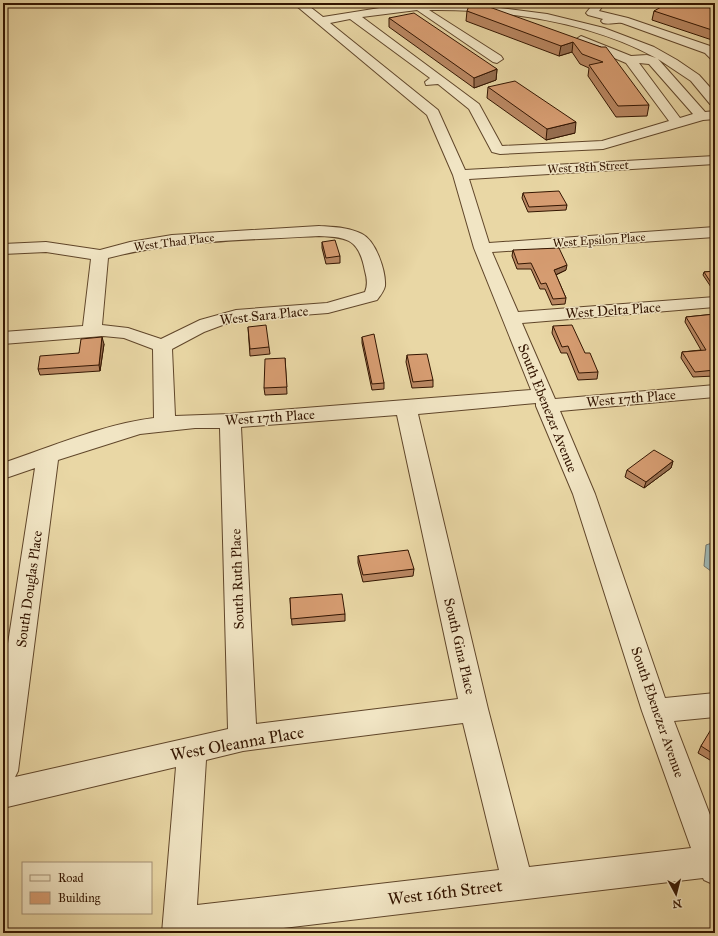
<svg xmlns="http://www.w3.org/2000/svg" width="718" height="936" viewBox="0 0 718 936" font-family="'IM FELL Great Primer',serif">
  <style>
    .water { fill: #9db6b3; stroke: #73766c }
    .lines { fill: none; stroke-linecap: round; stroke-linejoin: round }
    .minor-casing { stroke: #60462a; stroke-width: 2 }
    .minor { fill: #f1e5c4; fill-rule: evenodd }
    .wall { fill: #b98762; stroke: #331501 }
    .shaded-wall { fill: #966e50; stroke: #331501 }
    .building { fill: #d79d72; stroke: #331501 }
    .labels { text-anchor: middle; stroke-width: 3; stroke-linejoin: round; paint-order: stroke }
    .far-street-label { font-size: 12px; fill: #331501; stroke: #f1e5c4 }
    .street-label { font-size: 14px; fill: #331501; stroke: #f1e5c4 }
    .near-street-label { font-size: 17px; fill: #331501; stroke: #f1e5c4 }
  </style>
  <rect width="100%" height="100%" fill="#e9d7a5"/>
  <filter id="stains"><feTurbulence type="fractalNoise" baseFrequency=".005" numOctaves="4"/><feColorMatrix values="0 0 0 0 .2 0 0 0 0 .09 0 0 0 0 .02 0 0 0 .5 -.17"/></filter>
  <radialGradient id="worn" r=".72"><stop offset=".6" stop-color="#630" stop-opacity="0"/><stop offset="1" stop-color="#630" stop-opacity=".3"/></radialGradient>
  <polygon class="water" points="715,542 715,574 704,566 706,545"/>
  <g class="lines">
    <defs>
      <g id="minor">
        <path d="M293 3H305L323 17 411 3 476 5 547 14 604 28 654 47 677 60 699 75 715 93V105L710 104 691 81 658 59 705 112 715 111V119L703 120 603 149 500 154 492 152 469 109 438 84 426 85 425 82 430 78 350 19 330 23 438 110 465 170 715 156V164L469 179 489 243 715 227V237L492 252 518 312 715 297V307L522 323 555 399 715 385V397L560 411 595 494 665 698 715 693V717L674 721 715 828V885L704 880 703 878 241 933H162L176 767 3 808V676L35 468 3 479V463C51 447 104 424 154 418L153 349 124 338 103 336 3 344V332L83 326 91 259 46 252 3 254V244L46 242 100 250 130 242 172 235 319 226C333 227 349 227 362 234 376 241 386 271 385 286 384 291 380 296 377 300L328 313 236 320 204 332 172 349 175 416 230 414 531 390 474 248 453 175 427 115ZM417 10 493 62 497 63 503 59 501 56 429 10C503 9 591 22 656 58L647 55 631 56 581 36 575 40 577 42 626 63 669 121 602 141 502 146 479 104 362 17ZM639 63 649 64 693 114 680 118ZM319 236C349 237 359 240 365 271 367 278 368 285 365 292L327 303 236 310 200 320 161 339 128 328 102 325 108 258C177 240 249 240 319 236ZM536 403V406L573 494 642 711 691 848 529 867 488 709 418 414ZM397 415 458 699 256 724 241 427ZM195 428H220L228 729 15 777 18 771 58 460 140 434ZM463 723 499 870 197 905 206 760 243 751Z"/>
        <path d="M594 3H605L599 11 628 18 713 47 715 49V60L711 59 705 53 622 23C615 22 610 25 603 23L601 21 603 19 588 15 586 13Z"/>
      </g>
    </defs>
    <use href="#minor" class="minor-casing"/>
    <use href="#minor" class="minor"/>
  </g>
  <g class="wall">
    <polygon points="694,3 715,3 715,41 652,20 654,11 694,4"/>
    <polygon points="467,11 601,47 649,105 647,116 616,117 588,76 589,68 580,64 572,52 559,56 466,21"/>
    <polygon points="389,18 497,69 496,80 474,88 389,27"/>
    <polygon points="488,87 575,133 546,140 487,98"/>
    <polygon points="713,181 715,181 715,187 712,184"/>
    <polygon points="523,193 567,205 566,210 528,212 522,198"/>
    <polygon points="322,242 340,256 340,263 326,264 322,248"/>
    <polygon points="513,250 566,270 556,275 566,298 565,304 552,305 545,289 540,289 531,269 517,269 512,256"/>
    <polygon points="715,271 715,293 703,275 704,272"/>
    <polygon points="715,314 715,376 693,377 681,358 682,352 701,350 685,322 686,317"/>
    <polygon points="553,326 585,353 598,372 597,379 578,380 567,353 561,353 552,333"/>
    <polygon points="248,327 269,347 270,354 250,356"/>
    <polygon points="362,337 384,383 384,389 372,390 362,343"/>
    <polygon points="104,344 100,371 40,375 38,369 79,353"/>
    <polygon points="407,355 433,380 433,387 412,388 406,362"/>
    <polygon points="285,358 287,394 265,395 264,388"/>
    <polygon points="673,461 671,468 644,488 625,477 627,470"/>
    <polygon points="358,556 414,569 413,576 363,582 358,563"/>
    <polygon points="290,598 345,614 345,621 292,625"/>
    <polygon points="715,727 715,763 698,753 701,746"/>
  </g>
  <g class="shaded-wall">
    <polygon points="573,42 572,52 559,56 561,46"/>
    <polygon points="497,69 496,80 474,88 474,78"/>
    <polygon points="576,122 575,133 546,140 547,129"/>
    <polygon points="567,265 566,270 553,276 554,270"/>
    <polygon points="102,337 104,344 100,371 99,365"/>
    <polygon points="673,461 671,468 644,488 646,482"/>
  </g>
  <g class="building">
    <polygon points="470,3 481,4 601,47 606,47 649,105 618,106 589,65 603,62 582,54 573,42 561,46 467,11"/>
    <polygon points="668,3 689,3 715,9 715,31 654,11"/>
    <polygon points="414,13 497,69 474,78 389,18"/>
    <polygon points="515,81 576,122 547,129 488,87"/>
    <polygon points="559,191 567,205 529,207 523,193"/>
    <polygon points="335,240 340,256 326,258 322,242"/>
    <polygon points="559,248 567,265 554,270 566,298 553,299 546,283 541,284 531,263 518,264 513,250"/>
    <polygon points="715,271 715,289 704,272"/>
    <polygon points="715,314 715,370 695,372 682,352 706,350 686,317"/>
    <polygon points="266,325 269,347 250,349 248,327"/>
    <polygon points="572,325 585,353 590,353 598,372 579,373 568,346 562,347 553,326"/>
    <polygon points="374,334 384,383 372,384 362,337"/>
    <polygon points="102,337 99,365 38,369 40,356 79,353 81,339"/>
    <polygon points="427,354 433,380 413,382 407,355"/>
    <polygon points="285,358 287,387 264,388 265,359"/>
    <polygon points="654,450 673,461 646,482 627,470"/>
    <polygon points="408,550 414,569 363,575 358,556"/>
    <polygon points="342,594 345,614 291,619 290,598"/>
    <polygon points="713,726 715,727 715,755 701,746"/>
  </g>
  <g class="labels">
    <g class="far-street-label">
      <text transform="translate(588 167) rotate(-3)" y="4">West 18th Street</text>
      <text transform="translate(599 240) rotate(-4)" y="4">West Epsilon Place</text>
      <text transform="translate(174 242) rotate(-7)" y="4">West Thad Place</text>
    </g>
    <g class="street-label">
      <text transform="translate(613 310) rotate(-4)" y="5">West Delta Place</text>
      <text transform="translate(264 315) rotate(-6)" y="5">West Sara Place</text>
      <text transform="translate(631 398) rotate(-5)" y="5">West 17th Place</text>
      <text transform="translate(548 408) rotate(68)" y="5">South Ebenezer Avenue</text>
      <text transform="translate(270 417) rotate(-4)" y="5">West 17th Place</text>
      <text transform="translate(237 579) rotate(-92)" y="5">South Ruth Place</text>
      <text transform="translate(29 589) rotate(-82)" y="5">South Douglas Place</text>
      <text transform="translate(460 646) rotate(77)" y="5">South Gina Place</text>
      <text transform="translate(658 712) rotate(71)" y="5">South Ebenezer Avenue</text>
    </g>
    <g class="near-street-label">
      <text transform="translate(237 743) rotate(-10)" y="6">West Oleanna Place</text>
      <text transform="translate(445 892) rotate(-7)" y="6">West 16th Street</text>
    </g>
  </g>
  <rect width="718" height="936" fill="none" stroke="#e9d7a5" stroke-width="16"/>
  <rect x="4" y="4" width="710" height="928" fill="none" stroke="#331501" stroke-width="2"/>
  <rect x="8" y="8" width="702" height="920" fill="none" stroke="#331501"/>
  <rect x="22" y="862" width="130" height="52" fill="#f1e5c4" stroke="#a59276"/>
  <rect x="30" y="875" width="20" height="6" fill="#f1e5c4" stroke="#a59276"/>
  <text x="58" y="882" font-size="12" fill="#331501">Road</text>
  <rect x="30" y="892" width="20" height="12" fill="#d79d72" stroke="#a59276"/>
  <text x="58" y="902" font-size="12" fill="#331501">Building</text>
  <g transform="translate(676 894) rotate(173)" stroke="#f1e5c4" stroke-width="3" paint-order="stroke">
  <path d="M0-3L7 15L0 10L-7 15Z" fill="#331501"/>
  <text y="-6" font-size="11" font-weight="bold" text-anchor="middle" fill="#331501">N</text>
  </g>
  <rect width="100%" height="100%" filter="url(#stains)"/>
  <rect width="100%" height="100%" fill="url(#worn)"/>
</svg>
